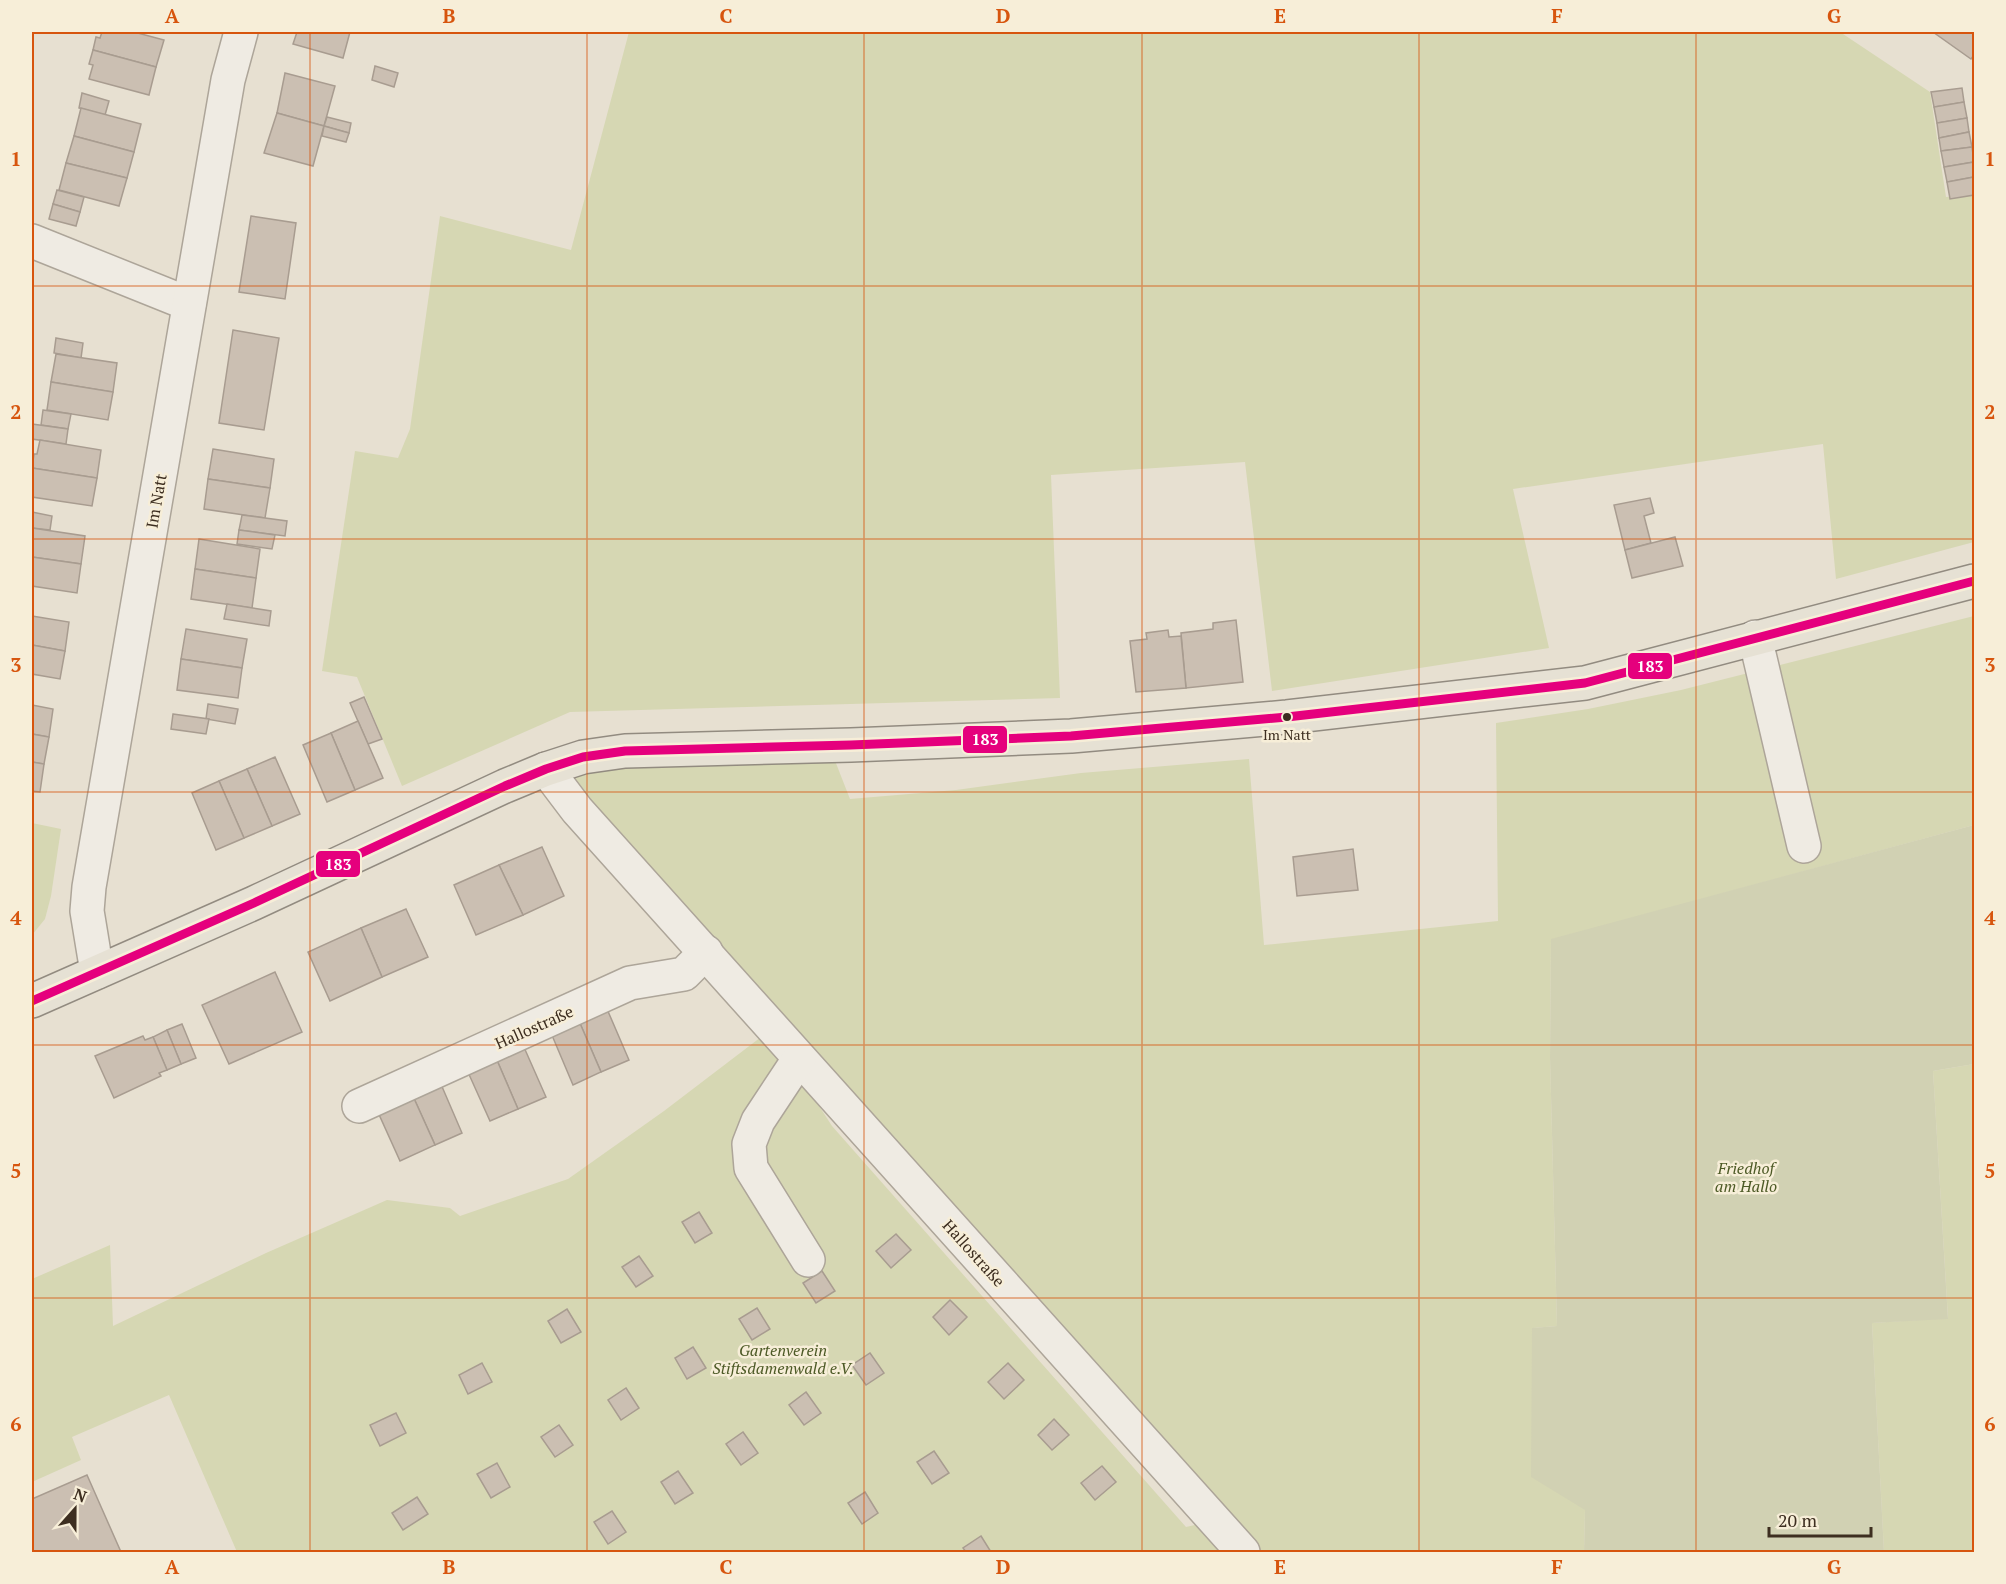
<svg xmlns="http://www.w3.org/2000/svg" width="2006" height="1584" viewBox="0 0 2006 1584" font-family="'PT Serif',serif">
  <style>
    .green { fill: #d6d7b3 }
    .cemetery { fill: #d1d1b3 }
    .building { fill: #cbbfb2; stroke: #a89c90; stroke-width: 1.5 }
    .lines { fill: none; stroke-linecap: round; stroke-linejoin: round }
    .minor-casing { stroke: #ada599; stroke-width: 36 }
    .major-casing { stroke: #928b80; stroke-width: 36 }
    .minor { stroke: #efebe3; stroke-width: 33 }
    .major { stroke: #e6e1d4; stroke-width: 33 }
    .bus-1-casing { stroke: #f7eed8; stroke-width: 14 }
    .bus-1 { stroke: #e5007d; stroke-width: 9 }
    .grid { fill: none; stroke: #d7550e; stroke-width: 1.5; stroke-opacity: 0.55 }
    .bus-dot { fill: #3d2e20; stroke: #f7eed8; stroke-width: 2 }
    .labels { text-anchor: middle; stroke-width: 5; stroke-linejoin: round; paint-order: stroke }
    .bus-label { font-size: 14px; fill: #3d2e20; stroke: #f7eed8 }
    .street-label { font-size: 16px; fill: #3d2e20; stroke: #f7eed8 }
    .park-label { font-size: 16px; font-style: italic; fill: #4d5a26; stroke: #f7eed8 }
    .line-badge { stroke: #f7eed8; stroke-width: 2 }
    .badge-label { font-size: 16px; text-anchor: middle; font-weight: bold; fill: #fff }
    .neatline { fill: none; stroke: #d7550e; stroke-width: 2 }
    .grid-label { font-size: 20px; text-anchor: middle; font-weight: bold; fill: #d7550e }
  </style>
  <rect width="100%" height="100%" fill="#e7e0d1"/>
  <g class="green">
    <polygon points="629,32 1840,32 1930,92 1946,197 1974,195 1974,542 1836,579 1823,444 1513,489 1549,648 1272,691 1245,462 1051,475 1060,698 570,712 402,786 357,677 322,671 355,451 398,458 410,429 440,216 571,250"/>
    <polygon points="1974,616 1974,825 1551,940 1550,1057 1557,1326 1533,1328 1585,1510 1584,1552 1250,1552 557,775 598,762 832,753 850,799 956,790 1081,773 1249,759 1264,945 1498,921 1496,723 1588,709 1681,690"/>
    <polygon points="32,823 61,829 51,896 45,919 32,935"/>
    <polygon points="765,1034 790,1061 832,1126 1186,1527 1208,1522 1236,1552 237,1552 169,1395 72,1437 81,1460 32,1482 32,1279 110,1245 113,1326 266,1253 387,1200 450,1208 460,1216 568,1179 664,1111"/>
    <polygon points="1974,1064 1974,1552 1884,1552 1872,1323 1948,1318 1933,1071"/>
  </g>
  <polygon class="cemetery" points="1974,825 1974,1064 1933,1071 1948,1319 1872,1323 1884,1552 1584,1552 1585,1510 1531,1477 1532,1328 1557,1326 1550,1057 1551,939"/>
  <g class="building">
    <polygon points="102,32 134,32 164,40 156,67 93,50 96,37 100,38"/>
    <polygon points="297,32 350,32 343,58 293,44"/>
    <polygon points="1933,32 1974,32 1974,55 1971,59"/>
    <polygon points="93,50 156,67 149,95 89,79 93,65 89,64"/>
    <polygon points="375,66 398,73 394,87 372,80"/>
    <polygon points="285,73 335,86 324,126 277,113"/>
    <polygon points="1962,88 1964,102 1934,107 1931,92"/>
    <polygon points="82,93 109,101 105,115 79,108"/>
    <polygon points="1964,102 1967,118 1937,123 1934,107"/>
    <polygon points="81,108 141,124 134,152 74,136"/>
    <polygon points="277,113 324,126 313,166 264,153"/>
    <polygon points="327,117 351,123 349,133 324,126"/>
    <polygon points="1967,118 1969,132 1939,138 1937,123"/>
    <polygon points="324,126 349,133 346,142 322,136"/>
    <polygon points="1969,132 1972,147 1941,151 1939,138"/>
    <polygon points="74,136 134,152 127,178 66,163"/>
    <polygon points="1972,147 1974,162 1944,167 1941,151"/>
    <polygon points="1974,162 1974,177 1947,182 1944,167"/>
    <polygon points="66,163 127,178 119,206 59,190"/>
    <polygon points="1974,177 1974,195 1950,199 1947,182"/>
    <polygon points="57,190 84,197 80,212 53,204"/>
    <polygon points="53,204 80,212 76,226 49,219"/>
    <polygon points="251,216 296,223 285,299 239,292"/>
    <polygon points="233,330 279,338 264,430 219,423"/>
    <polygon points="56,338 83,343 81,358 54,353"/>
    <polygon points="56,354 117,363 113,392 51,382"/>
    <polygon points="51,382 113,392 108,420 47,410"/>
    <polygon points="43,410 71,414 68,429 41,425"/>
    <polygon points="32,424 68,429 66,444 32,439"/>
    <polygon points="40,440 101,450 97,478 32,468 34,454 37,454"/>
    <polygon points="213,449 274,459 270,488 208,479"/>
    <polygon points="32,468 97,478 92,506 32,497 33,482 32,482"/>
    <polygon points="208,479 270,488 265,518 204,509"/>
    <polygon points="1650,498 1654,513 1644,516 1651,543 1625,550 1614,505"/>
    <polygon points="32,512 52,516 50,530 32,528"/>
    <polygon points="242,515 287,521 285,536 239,530"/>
    <polygon points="32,528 85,536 81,564 32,557"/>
    <polygon points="239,530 275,535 272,549 237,544"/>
    <polygon points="1675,537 1683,566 1632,578 1625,550"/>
    <polygon points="199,539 260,549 256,578 195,569"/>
    <polygon points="32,557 81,564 77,593 32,586"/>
    <polygon points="195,569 256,578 252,608 191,599"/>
    <polygon points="227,604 271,611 269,626 224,619"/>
    <polygon points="32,616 69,622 65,651 32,645"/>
    <polygon points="1236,620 1243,682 1186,688 1181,633 1213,629 1213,623"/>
    <polygon points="186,629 247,639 242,668 181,659"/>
    <polygon points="1168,630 1169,637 1181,636 1186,688 1136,692 1130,641 1147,639 1146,633"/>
    <polygon points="32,645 65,651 60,679 32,674"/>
    <polygon points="181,659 242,668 238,698 177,690"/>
    <polygon points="364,697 382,739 368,744 350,703"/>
    <polygon points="208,704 238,709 235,724 206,719"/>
    <polygon points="32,705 53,709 49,737 32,734"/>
    <polygon points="173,714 209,719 206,734 171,729"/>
    <polygon points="358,721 383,778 355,790 331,733"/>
    <polygon points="331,733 355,790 327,802 303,745"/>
    <polygon points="32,734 49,737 44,764 32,762"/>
    <polygon points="275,757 300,814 272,826 247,769"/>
    <polygon points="32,762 44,764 40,792 32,791"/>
    <polygon points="247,769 272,826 244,838 219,781"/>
    <polygon points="219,781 244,838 216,850 192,793"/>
    <polygon points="542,847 564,896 523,915 499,865"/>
    <polygon points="1353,849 1358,890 1297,896 1293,857"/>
    <polygon points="499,865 523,915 476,935 454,885"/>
    <polygon points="406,909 428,957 382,977 361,928"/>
    <polygon points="361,928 382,977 330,1001 308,952"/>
    <polygon points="275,972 302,1032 229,1064 202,1005"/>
    <polygon points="607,1009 629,1060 601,1072 579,1021"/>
    <polygon points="579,1021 601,1072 573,1085 551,1033"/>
    <polygon points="182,1024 196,1058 181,1064 167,1030"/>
    <polygon points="167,1030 181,1064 167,1070 153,1037"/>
    <polygon points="143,1036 145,1040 153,1037 167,1070 159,1073 161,1076 114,1098 95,1056"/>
    <polygon points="523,1045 546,1097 518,1109 496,1058"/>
    <polygon points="496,1058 518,1109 490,1121 467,1070"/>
    <polygon points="440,1082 462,1133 435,1145 412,1094"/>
    <polygon points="412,1094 435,1145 400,1161 377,1110"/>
    <polygon points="699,1212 712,1233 695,1243 682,1222"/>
    <polygon points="896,1234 911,1250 891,1268 876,1251"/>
    <polygon points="639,1256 653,1276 636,1287 622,1267"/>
    <polygon points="822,1271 835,1291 816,1303 803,1283"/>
    <polygon points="950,1300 967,1317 949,1335 933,1317"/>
    <polygon points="757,1308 770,1329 752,1340 739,1319"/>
    <polygon points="567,1309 581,1332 561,1343 548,1321"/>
    <polygon points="693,1347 706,1368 687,1379 675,1358"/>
    <polygon points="870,1353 884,1373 866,1385 852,1365"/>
    <polygon points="482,1363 492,1382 468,1394 459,1375"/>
    <polygon points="1008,1363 1024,1380 1004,1399 988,1382"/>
    <polygon points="626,1388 639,1408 621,1420 608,1400"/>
    <polygon points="806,1392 821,1413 804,1425 789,1405"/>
    <polygon points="396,1413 406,1433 380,1446 370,1425"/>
    <polygon points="1054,1419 1069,1435 1052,1450 1038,1435"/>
    <polygon points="559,1425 573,1445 555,1457 541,1437"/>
    <polygon points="743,1432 758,1453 741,1465 726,1444"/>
    <polygon points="934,1451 949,1473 932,1484 917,1462"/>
    <polygon points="497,1463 510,1487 491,1498 477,1474"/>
    <polygon points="1102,1466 1116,1482 1095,1500 1081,1483"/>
    <polygon points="678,1471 693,1493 675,1504 661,1482"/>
    <polygon points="87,1475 121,1552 32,1552 32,1499"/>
    <polygon points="865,1492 878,1513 862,1524 848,1503"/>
    <polygon points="417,1497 428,1514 403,1530 392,1513"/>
    <polygon points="612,1511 626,1532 608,1544 594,1522"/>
    <polygon points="981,1536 991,1552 966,1552 963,1548"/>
  </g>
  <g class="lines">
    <defs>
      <g id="minor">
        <polyline points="32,241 189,304"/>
        <polyline points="1755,637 1804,846"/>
        <polyline points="546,769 577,810 1243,1552"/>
        <polyline points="97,972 87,911 89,887 228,80 241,32"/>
        <polyline points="799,1059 758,1121 749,1144 751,1168 808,1260"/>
        <polyline points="359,1106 630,983 684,974 706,952"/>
      </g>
      <polyline id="major" points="32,1001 254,903 505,786 546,769 583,757 625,751 851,745 1071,736 1287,717 1585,683 1974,581"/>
    </defs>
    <use href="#minor" class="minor-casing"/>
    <use href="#major" class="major-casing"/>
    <use href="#minor" class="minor"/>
    <use href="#major" class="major"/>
    <defs>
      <polyline id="bus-1" points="32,1001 254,903 505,786 546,769 583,757 625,751 851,745 1071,736 1287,717 1585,683 1974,581"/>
    </defs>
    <use href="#bus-1" class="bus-1-casing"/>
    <use href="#bus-1" class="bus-1"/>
  </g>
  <path class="grid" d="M310 32V1552M587 32V1552M864 32V1552M1142 32V1552M1419 32V1552M1696 32V1552M32 286H1974M32 539H1974M32 792H1974M32 1045H1974M32 1298H1974"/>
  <circle class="bus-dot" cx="1287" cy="717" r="5"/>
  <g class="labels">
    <g class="bus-label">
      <text x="1287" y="740">Im Natt</text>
    </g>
    <g class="street-label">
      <text transform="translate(156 501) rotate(-80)" y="6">Im Natt</text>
      <text transform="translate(534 1027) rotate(-24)" y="6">Hallostraße</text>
      <text transform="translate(974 1253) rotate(48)" y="6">Hallostraße</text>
    </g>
    <g class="park-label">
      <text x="1746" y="1174">Friedhof<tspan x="1746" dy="18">am Hallo</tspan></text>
      <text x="783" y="1356">Gartenverein<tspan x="783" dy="18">Stiftsdamenwald e.V.</tspan></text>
    </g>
  </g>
  <g class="line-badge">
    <rect x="1627" y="652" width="46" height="28" rx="6" fill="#e5007d"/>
    <rect x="962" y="725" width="46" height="29" rx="6" fill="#e5007d"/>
    <rect x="315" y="850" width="46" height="28" rx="6" fill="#e5007d"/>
  </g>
  <g class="badge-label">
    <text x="1650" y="672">183</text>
    <text x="985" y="745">183</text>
    <text x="338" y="870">183</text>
  </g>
  <rect width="2006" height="1584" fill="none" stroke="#f7eed8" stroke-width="66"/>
  <g transform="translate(75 1509) rotate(21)" stroke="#f7eed8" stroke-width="4.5" paint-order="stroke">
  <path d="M0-4.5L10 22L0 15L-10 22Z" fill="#3d2e20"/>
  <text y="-9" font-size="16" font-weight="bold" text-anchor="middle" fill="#3d2e20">N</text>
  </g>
  <path d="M1769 1527v9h102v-9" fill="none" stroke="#3d2e20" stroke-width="3"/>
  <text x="1778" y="1527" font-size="18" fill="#3d2e20" stroke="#f7eed8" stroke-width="4.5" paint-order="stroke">20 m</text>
  <rect x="33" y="33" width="1940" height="1518" class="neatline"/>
  <g class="grid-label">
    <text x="172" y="23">A</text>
    <text x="449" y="23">B</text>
    <text x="726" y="23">C</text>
    <text x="1003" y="23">D</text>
    <text x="1280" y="23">E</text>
    <text x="1557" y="23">F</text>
    <text x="1834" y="23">G</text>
    <text x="16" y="166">1</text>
    <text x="1990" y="166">1</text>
    <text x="16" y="419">2</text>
    <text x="1990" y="419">2</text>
    <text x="16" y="672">3</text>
    <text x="1990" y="672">3</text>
    <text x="16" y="925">4</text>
    <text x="1990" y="925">4</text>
    <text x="16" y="1178">5</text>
    <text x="1990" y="1178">5</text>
    <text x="16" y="1431">6</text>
    <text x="1990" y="1431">6</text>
    <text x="172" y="1574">A</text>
    <text x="449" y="1574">B</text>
    <text x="726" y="1574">C</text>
    <text x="1003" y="1574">D</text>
    <text x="1280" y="1574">E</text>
    <text x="1557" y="1574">F</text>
    <text x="1834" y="1574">G</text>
  </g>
</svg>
